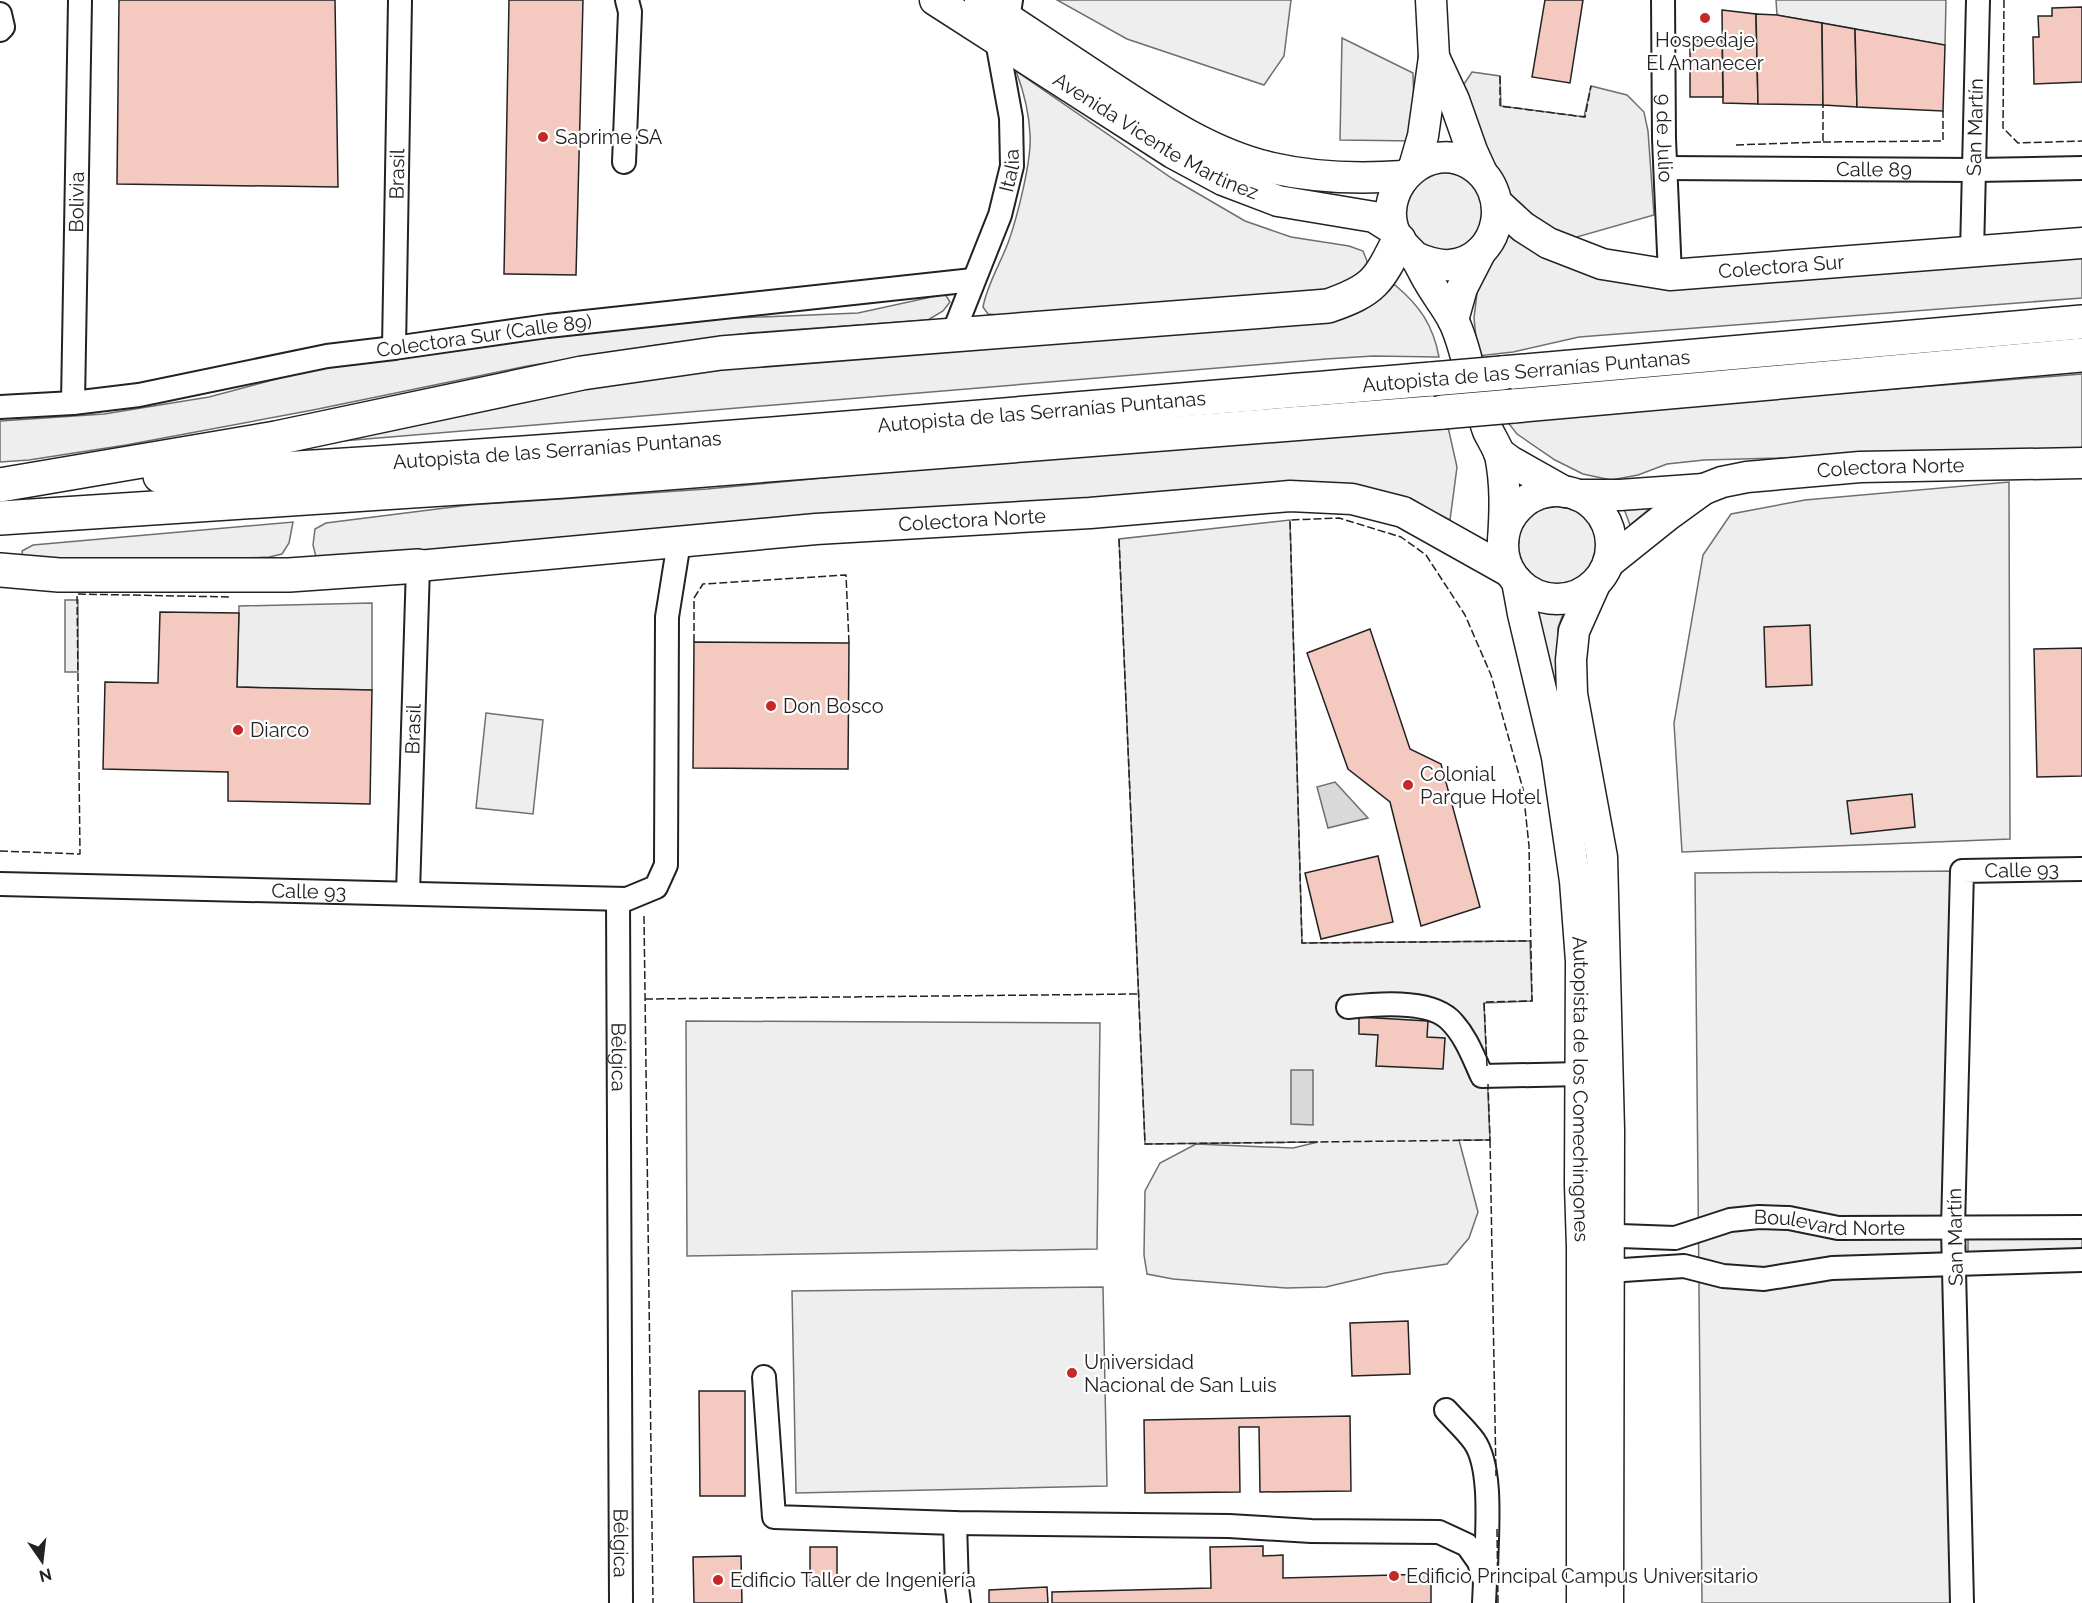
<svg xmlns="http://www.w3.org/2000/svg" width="2082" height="1603" viewBox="0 0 2082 1603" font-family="Raleway,sans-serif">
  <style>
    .green { fill: #eee; stroke: #6f6f6f; stroke-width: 1.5 }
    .parking { fill: #ededed; stroke: #6f6f6f; stroke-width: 1.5 }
    .water { fill: #d9d9d9; stroke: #6f6f6f; stroke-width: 1.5 }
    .building { fill: #f3c9c0; stroke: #222; stroke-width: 1.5 }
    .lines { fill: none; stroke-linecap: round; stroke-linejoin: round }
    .minor-casing { stroke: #222; stroke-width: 26 }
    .major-casing { stroke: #222; stroke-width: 33 }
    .highway-casing { stroke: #222; stroke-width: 36 }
    .minor { stroke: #fff; stroke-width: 22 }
    .major { stroke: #fff; stroke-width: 30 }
    .highway { stroke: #fff; stroke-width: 33 }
    .highway-bridge-casing { stroke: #222; stroke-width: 36; stroke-linecap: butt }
    .highway-bridge { stroke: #fff; stroke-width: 33 }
    .fence { stroke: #222; stroke-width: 1.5; stroke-dasharray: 8 3; stroke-linecap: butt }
    .poi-dot { fill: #c62828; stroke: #fff; stroke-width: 2 }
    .labels { text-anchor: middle; stroke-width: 4.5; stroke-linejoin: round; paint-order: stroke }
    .poi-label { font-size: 20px; fill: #222; stroke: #fff; text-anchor: start }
    .street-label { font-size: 20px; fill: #222; stroke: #fff }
  </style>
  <rect width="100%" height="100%" fill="#fff"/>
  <g class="green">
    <polygon points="1057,0 1291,0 1284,56 1264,85 1127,39"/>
    <path d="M1016 71 1173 179 1245 221 1291 237 1349 246 1363 251 1367 261 1366 269 1331 293 998 315 988 314 983 307C987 285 1000 264 1008 243 1017 218 1032 160 1030 134 1029 112 1024 92 1016 71Z"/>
    <path d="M1436 170 1464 174 1488 206 1475 244 1433 254 1403 225C1406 189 1405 188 1436 170Z"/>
    <polygon points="1506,223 1585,271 2082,254 2082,298 1579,337 1513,352 1478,356 1474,318 1479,277"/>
    <path d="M1395 285C1420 306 1433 325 1439 357L1373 356 1326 359 282 446 611 381Z"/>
    <polygon points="945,294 950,302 943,311 928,320 749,333 658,345 527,366 313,410 126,445 29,460 0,462 0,421 104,414 209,397 336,363 444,348 712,319 858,313"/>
    <polygon points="2082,374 2082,450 1704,460 1667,464 1638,475 1611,480 1583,474 1555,460 1517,434 1506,420"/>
    <polygon points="1448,427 1457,467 1450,520 1406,498 680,535 316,557 313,545 315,529 326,523 469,505 707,489 990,462"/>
    <polygon points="2009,482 2010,839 1682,852 1674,723 1703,555 1731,514 1805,500"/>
    <circle cx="1557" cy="546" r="43"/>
    <polygon points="1654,505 1630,525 1623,506"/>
    <polygon points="1290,520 1302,943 1530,941 1532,1001 1484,1003 1490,1140 1459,1140 1478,1212 1469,1238 1447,1264 1385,1273 1326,1287 1286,1288 1173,1279 1147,1274 1144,1255 1145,1191 1160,1163 1196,1144 1293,1148 1318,1142 1145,1144 1119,539"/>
    <polygon points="293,522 289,543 282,554 269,557 78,565 23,558 22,551 33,545"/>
    <polygon points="1528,599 1564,611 1558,628 1558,654 1572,744"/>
    <polygon points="486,713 543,720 533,814 476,808"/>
    <polygon points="1961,871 1962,1603 1702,1603 1695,873"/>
    <polygon points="686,1021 1100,1023 1097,1249 687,1256"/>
    <polygon points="2082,1236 2082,1253 1968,1254 1968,1237"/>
    <polygon points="1103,1287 1107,1486 796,1493 792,1291"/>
  </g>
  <g class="parking">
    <polygon points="1776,0 1946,0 1945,45 1777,15"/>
    <polygon points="1342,38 1413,73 1415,141 1340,140"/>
    <polygon points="1472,72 1500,76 1501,106 1584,117 1591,86 1627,95 1644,112 1648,131 1654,215 1556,243 1502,200 1467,120 1464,84"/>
    <rect x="65" y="600" width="13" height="72"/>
    <polygon points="372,603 372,690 237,687 239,606"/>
  </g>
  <g class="water">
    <polygon points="1335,782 1368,818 1328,828 1317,787"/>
    <polygon points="1313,1070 1313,1125 1291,1124 1291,1070"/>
  </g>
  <g class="building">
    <polygon points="119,0 335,0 338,187 117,184"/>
    <polygon points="509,0 583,0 576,275 504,274"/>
    <polygon points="1545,0 1583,0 1570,83 1532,77"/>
    <polygon points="2082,7 2082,82 2034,84 2033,37 2039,37 2038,16 2052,16 2052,8"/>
    <polygon points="1722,10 1756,14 1758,104 1723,103"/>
    <polygon points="1756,14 1777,15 1822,23 1823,105 1758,104"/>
    <polygon points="1822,23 1855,29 1857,107 1823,105"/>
    <polygon points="1855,29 1945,45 1943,111 1857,107"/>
    <polygon points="1690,40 1722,40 1723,97 1690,97"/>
    <polygon points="160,612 239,613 237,687 372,690 370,804 228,801 228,772 103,769 105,682 158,683"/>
    <polygon points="1810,625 1812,685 1766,687 1764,627"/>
    <polygon points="1370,629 1410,749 1441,764 1480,907 1421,926 1390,802 1348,769 1307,653"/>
    <polygon points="694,642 849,643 848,769 693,768"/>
    <polygon points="2082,648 2082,776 2037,777 2034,649"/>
    <polygon points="1912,794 1915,827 1851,834 1847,801"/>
    <polygon points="1378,856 1393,922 1321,939 1305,873"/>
    <polygon points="1359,1017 1428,1021 1427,1037 1445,1038 1443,1069 1376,1066 1378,1035 1359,1034"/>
    <polygon points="1408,1321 1410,1374 1352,1376 1350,1323"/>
    <polygon points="699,1391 745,1391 745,1496 700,1496"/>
    <polygon points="1350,1416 1351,1491 1260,1492 1259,1427 1239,1427 1240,1492 1145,1493 1144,1420"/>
    <polygon points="1263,1546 1263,1556 1283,1555 1283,1578 1431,1574 1431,1603 1052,1603 1052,1592 1211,1588 1210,1547"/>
    <rect x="810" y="1547" width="27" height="34"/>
    <polygon points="741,1556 742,1603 694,1603 693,1557"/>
    <polygon points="1047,1587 1048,1603 989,1603 989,1590"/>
  </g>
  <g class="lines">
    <defs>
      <g id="minor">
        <path id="s1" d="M1663 0 1664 139 1670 275"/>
        <polyline points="0,14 3,27 0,30"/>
        <polyline points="624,162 630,12 627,0"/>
        <path id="s2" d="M1666 168 1974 170 2082 168"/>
        <path id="s3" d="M1972 253 1978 0"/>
        <path id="s4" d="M952 336 1000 215 1012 166 1011 118 997 41 1008 19 1011 0"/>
        <path id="s5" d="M394 348 400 0"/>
        <path id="s6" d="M73 403 80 0"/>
        <path id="s7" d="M0 407 73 403 139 395 327 356 394 348 548 326 973 280"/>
        <path id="s8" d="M0 884 627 899 656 887 666 865 667 617 679 542"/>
        <path id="s9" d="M408 893 418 566"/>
        <path id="s10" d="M618 899 621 1603"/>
        <path d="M1348 1007C1375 1004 1427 999 1449 1019 1465 1034 1473 1056 1482 1076L1581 1074"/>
        <path id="s11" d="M1593 1235 1675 1238 1730 1220 1759 1217 1789 1218 1838 1228 2082 1227"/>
        <polyline points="1593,1272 1684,1266 1723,1276 1764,1279 1832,1268 2082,1260"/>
        <polyline points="764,1377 774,1517 955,1523 1229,1526 1311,1531 1439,1532 1467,1545 1479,1562 1485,1582 1484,1603"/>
        <path d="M1446 1410C1455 1420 1466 1430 1474 1441 1494 1469 1486 1539 1486 1574"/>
        <polyline points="955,1523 957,1588 959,1603"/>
        <path id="s12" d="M1962 1603 1953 1228 1962 871 2082 869"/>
      </g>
      <g id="major">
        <path id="s13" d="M935 0 1173 153 1223 180 1278 201 1374 217 1393 229"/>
        <path d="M980 0C1021 27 1061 54 1102 81 1155 116 1210 154 1272 168 1315 178 1360 179 1404 176"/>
        <polyline points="1434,57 1454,100 1472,151 1482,173"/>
        <polyline points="1414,167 1423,136 1434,57 1431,0"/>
        <path id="s14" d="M1498 204 1523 227 1548 243 1602 264 1670 275 2082 243"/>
        <path d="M1415 257C1426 262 1437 266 1450 265 1502 260 1514 190 1470 164 1429 140 1380 184 1393 228 1397 241 1406 247 1414 256 1420 263 1423 272 1428 280 1435 293 1445 305 1452 318 1462 336 1466 359 1472 379 1477 396 1482 414 1488 431 1492 439 1497 447 1500 455 1506 484 1505 512 1503 541"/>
        <polyline points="1453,320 1462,288 1481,251"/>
        <polyline points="1499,453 1510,461 1565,492"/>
        <circle cx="1557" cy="545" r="54"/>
        <polyline points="1577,495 1620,495 1704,489"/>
        <path id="s15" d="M1608 563 1668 515 1704 489 1722 482 1747 477 1860 467 2082 463"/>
        <path id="s16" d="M418 566 816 529 1090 513 1290 496 1352 499 1403 512 1510 572"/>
        <path id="s17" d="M1517 581 1523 614 1557 757 1575 881 1581 961 1580 1185 1582 1248V1603"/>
        <polyline points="1595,584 1574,631 1571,660 1572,694 1602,857 1609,1130 1608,1603"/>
      </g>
      <g id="highway">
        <polyline points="1502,373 2082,322"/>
        <polyline points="1513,406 2082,355"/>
        <path id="s18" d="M160 476C585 453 1008 414 1432 379"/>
        <path d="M0 485 276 438 582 373 721 353 1328 306C1374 290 1378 282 1399 240"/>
        <polyline points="0,518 565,481 1443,412"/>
        <polyline points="0,570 59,575 289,575 418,566"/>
      </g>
    </defs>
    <use href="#minor" class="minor-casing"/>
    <use href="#major" class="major-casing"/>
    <use href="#highway" class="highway-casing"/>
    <use href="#minor" class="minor"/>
    <use href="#major" class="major"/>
    <use href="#highway" class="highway"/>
    <defs>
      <g id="highway-bridge">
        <polyline points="1432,379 1502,373"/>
        <polyline points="1443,412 1513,406"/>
      </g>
    </defs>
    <use href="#highway-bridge" class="highway-bridge-casing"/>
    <use href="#highway-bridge" class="highway-bridge"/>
    <g class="fence">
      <polyline points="2004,0 2003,128 2018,143 2082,141"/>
      <polyline points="1500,76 1500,106 1585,117 1591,86"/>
      <polyline points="1823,142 1943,141 1943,111"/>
      <polyline points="1736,145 1823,142 1823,105"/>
      <polyline points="1119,539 1145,1144 1490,1140 1488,1084"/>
      <polyline points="694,642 694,598 703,584 846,575 849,643"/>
      <polyline points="0,851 80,854 77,594 230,597"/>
      <polyline points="644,916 653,1603"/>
      <polyline points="645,999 1138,994"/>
      <polyline points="1487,1066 1484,1002 1532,1001 1529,846 1523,789 1491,675 1465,615 1426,555 1401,537 1339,518 1290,520 1302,943 1530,941"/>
      <polyline points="1490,1140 1496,1476"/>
      <polyline points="1497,1529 1498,1603"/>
    </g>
  </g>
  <g class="poi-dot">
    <circle cx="1705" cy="18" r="6"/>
    <circle cx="543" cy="137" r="6"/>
    <circle cx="771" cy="706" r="6"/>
    <circle cx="238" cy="730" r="6"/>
    <circle cx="1408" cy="785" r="6"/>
    <circle cx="1072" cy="1373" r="6"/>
    <circle cx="1394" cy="1576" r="6"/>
    <circle cx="718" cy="1580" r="6"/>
  </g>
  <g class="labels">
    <g class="poi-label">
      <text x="1705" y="47" text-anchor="middle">Hospedaje<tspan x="1705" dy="23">El Amanecer</tspan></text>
      <text x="555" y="144">Saprime SA</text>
      <text x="783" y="713">Don Bosco</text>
      <text x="250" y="737">Diarco</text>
      <text x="1420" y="781">Colonial<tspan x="1420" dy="23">Parque Hotel</tspan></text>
      <text x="1084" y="1369">Universidad<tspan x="1084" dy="23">Nacional de San Luis</tspan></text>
      <text x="1406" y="1583">Edificio Principal Campus Universitario</text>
      <text x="730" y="1587">Edificio Taller de Ingeniería</text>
    </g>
    <g class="street-label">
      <text dy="7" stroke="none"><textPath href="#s3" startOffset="126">San Martín</textPath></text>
      <text dy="7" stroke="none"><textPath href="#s13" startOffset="260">Avenida Vicente Martinez</textPath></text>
      <text dy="7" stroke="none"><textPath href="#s1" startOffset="138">9 de Julio</textPath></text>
      <text dy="7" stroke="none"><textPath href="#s2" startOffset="208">Calle 89</textPath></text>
      <text dy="7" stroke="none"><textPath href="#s4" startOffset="176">Italia</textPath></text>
      <text dy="7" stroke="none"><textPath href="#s5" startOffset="174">Brasil</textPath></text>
      <text dy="7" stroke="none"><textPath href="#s6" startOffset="201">Bolivia</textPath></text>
      <text dy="7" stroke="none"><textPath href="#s14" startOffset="302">Colectora Sur</textPath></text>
      <text dy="7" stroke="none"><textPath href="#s7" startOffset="490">Colectora Sur (Calle 89)</textPath></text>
      <text transform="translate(1526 371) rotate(-5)" y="7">Autopista de las Serranías Puntanas</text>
      <text dy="7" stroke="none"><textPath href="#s18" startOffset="884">Autopista de las Serranías Puntanas</textPath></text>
      <text dy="7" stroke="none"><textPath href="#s18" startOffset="398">Autopista de las Serranías Puntanas</textPath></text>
      <text dy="7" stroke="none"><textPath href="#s15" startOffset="310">Colectora Norte</textPath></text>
      <text dy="7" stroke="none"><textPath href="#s16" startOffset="556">Colectora Norte</textPath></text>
      <text dy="7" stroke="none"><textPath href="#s9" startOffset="164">Brasil</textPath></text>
      <text dy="7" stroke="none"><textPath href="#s12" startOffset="792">Calle 93</textPath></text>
      <text dy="7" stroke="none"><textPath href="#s8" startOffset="309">Calle 93</textPath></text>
      <text dy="7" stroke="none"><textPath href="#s10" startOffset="158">Bélgica</textPath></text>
      <text dy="7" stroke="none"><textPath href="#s17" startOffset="514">Autopista de los Comechingones</textPath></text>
      <text dy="7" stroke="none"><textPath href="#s11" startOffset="240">Boulevard Norte</textPath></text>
      <text transform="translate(1955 1237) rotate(-91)" y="7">San Martín</text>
      <text dy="7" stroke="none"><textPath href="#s10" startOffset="644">Bélgica</textPath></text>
    </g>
  </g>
  <g transform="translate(42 1561) rotate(166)" stroke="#ffffff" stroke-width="4.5" paint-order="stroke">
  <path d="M0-4.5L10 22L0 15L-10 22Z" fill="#222222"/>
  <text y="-9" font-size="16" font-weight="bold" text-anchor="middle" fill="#222222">N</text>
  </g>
</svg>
